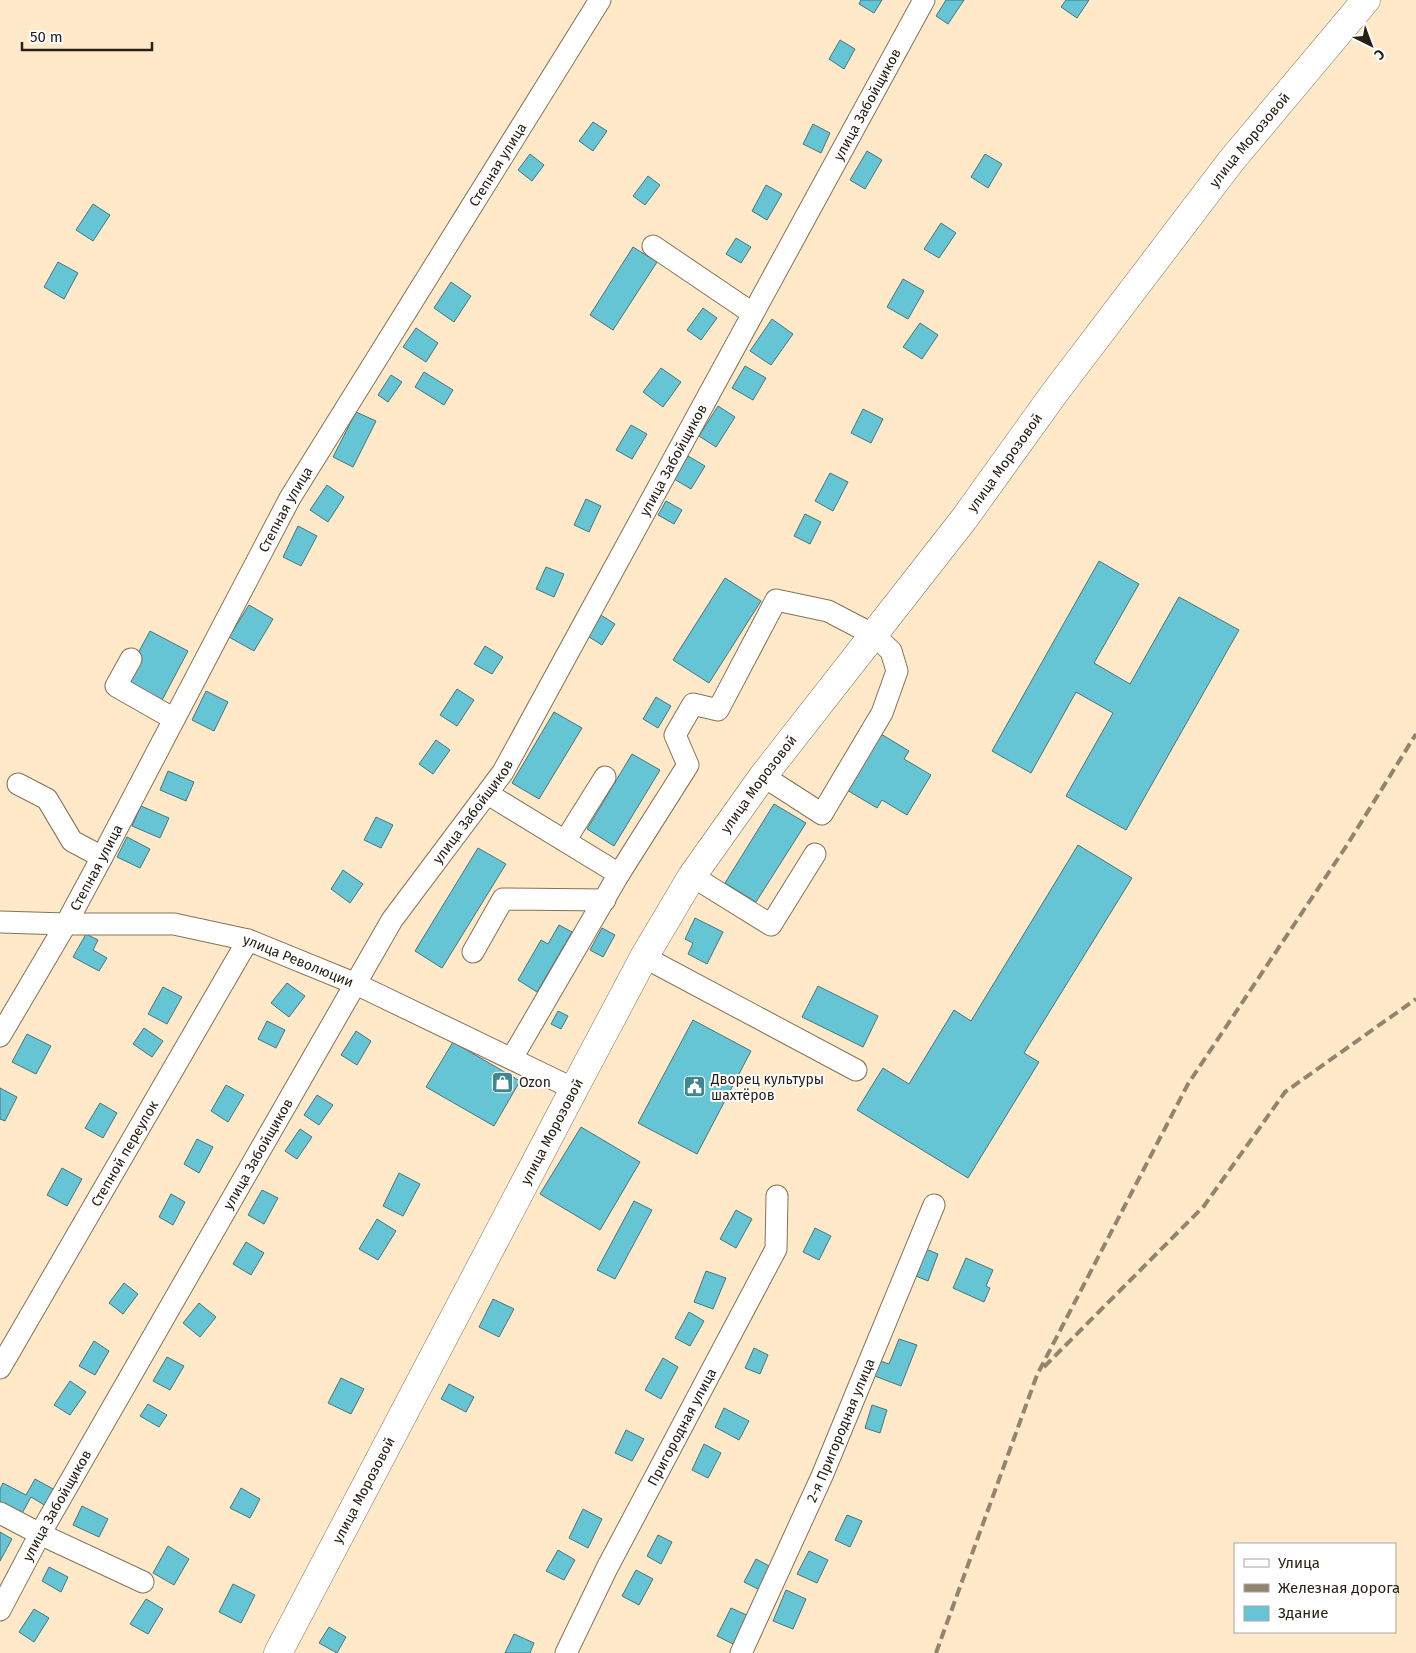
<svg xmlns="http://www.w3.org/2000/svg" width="1416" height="1653" viewBox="0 0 1416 1653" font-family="'Fira Sans',sans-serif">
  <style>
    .building { fill: #66c5d4; stroke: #4a747b }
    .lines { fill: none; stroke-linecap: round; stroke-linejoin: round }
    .minor-casing { stroke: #857256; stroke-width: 23 }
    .major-casing { stroke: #857256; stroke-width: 29 }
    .minor { stroke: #fff; stroke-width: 21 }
    .major { stroke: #fff; stroke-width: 28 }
    .rail { stroke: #93846e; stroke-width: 4; stroke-dasharray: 10 5; stroke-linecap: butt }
    .labels { text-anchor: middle; stroke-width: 4; stroke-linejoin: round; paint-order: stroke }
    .street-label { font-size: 14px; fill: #282014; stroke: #fff }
    .poi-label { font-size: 14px; fill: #282014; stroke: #fff; text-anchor: start }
  </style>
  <rect width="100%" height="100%" fill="#ffe9c9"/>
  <g class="building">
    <polygon points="861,0 882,0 874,13 859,4"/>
    <polygon points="946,0 964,0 948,24 936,16"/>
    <polygon points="1066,0 1089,0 1077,18 1061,7"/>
    <polygon points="840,40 855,49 844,69 829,59"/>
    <polygon points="593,122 607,131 593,151 579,141"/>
    <polygon points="813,124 830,133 821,153 803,144"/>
    <polygon points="867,151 882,160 865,189 850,180"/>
    <polygon points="530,154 544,165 532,181 518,170"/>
    <polygon points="985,154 1002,164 988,188 971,177"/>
    <polygon points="648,176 660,185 645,205 633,196"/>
    <polygon points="766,185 782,194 767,220 752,211"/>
    <polygon points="93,204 110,215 93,241 76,230"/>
    <polygon points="941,223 956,233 939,258 924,249"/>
    <polygon points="736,238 751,247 741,263 726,254"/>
    <polygon points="633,247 657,262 613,330 590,315"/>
    <polygon points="58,262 78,273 64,299 44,287"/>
    <polygon points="903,279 924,291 908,319 887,307"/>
    <polygon points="451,282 471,296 454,322 434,308"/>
    <polygon points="703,308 717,318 701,340 687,330"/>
    <polygon points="772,319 793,334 771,365 750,351"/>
    <polygon points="920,323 938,335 922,359 903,347"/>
    <polygon points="416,328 438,343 426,362 403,347"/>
    <polygon points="745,366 766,378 753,400 732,388"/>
    <polygon points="661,368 681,382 663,407 643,392"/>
    <polygon points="424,372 453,390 444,405 415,387"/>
    <polygon points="391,375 402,382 388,402 378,395"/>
    <polygon points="718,406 735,417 716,447 699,436"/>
    <polygon points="863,409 883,419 871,443 851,433"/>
    <polygon points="356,412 376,421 353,467 333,457"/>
    <polygon points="631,425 647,434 632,459 616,450"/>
    <polygon points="688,456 705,466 691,489 674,479"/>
    <polygon points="830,473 848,482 833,511 815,501"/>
    <polygon points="327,485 344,497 328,522 310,510"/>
    <polygon points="586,499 601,506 589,532 574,525"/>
    <polygon points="666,501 682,510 674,524 658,515"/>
    <polygon points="805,514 821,522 810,544 794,536"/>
    <polygon points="298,526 317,536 301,566 283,557"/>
    <polygon points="1099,561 1139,584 1094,663 1130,684 1179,597 1239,630 1126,830 1066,796 1113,713 1076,692 1031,773 992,751"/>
    <polygon points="546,567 564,574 554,597 536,589"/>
    <polygon points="725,578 761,601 709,683 673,660"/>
    <polygon points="249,605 273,619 254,651 229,637"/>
    <polygon points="599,614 615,624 602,645 586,635"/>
    <polygon points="150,631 188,651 160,704 122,683"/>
    <polygon points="485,646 503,657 492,674 474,664"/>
    <polygon points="457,689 474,700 457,726 440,715"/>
    <polygon points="206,691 228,702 214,731 192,720"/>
    <polygon points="656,697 671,706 658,728 643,719"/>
    <polygon points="554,712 582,728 539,799 512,783"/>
    <polygon points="881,734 909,751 904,759 931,775 907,815 882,800 877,808 847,790"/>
    <polygon points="436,740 450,750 433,774 419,764"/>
    <polygon points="632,754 660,770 614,846 587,829"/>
    <polygon points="168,771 194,782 186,801 160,790"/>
    <polygon points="774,804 806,823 756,902 725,883"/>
    <polygon points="141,806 169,818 160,838 132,826"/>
    <polygon points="376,817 393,825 381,848 364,840"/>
    <polygon points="127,837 150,849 140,868 117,857"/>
    <polygon points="1078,845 1132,878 1024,1053 1039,1062 968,1178 857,1110 883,1068 909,1084 954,1010 971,1021"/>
    <polygon points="478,848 506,864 442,968 415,951"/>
    <polygon points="343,870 363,884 350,903 331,889"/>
    <polygon points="695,918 723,932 707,964 688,954 693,943 685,939"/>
    <polygon points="559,925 572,932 537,992 518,980 541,940 548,944"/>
    <polygon points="602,928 615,935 603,957 590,950"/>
    <polygon points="86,934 98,940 93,950 107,958 99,971 73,957"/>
    <polygon points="287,983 305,996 289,1017 271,1003"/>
    <polygon points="818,986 878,1016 863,1047 802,1017"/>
    <polygon points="163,987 182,997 167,1024 148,1014"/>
    <polygon points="558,1011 568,1016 561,1029 551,1024"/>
    <polygon points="693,1020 751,1051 697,1154 638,1123"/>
    <polygon points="267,1021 285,1030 276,1048 258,1039"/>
    <polygon points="144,1028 163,1041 152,1057 133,1044"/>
    <polygon points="356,1031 371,1041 357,1065 341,1055"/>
    <polygon points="27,1034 51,1046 36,1074 12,1062"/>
    <polygon points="453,1042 520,1081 494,1126 426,1087"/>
    <polygon points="226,1085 244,1095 228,1122 211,1111"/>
    <polygon points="0,1088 17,1097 5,1121 0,1119"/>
    <polygon points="317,1095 333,1105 319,1125 304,1115"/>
    <polygon points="100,1103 117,1113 103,1138 85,1128"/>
    <polygon points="581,1127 640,1162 600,1230 540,1194"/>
    <polygon points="300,1129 312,1137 297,1159 285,1151"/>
    <polygon points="197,1139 213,1147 199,1173 184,1164"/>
    <polygon points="62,1168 82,1179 67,1206 47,1195"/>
    <polygon points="399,1173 420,1184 403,1216 383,1206"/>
    <polygon points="262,1190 278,1198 264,1224 248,1215"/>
    <polygon points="171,1194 185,1202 173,1225 159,1217"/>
    <polygon points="634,1201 652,1210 615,1279 597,1270"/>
    <polygon points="736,1210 752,1219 736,1248 720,1239"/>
    <polygon points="377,1219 396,1231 378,1260 359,1249"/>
    <polygon points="815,1228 831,1236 819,1260 803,1252"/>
    <polygon points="246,1242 264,1253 251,1275 233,1264"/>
    <polygon points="921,1247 938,1254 928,1281 911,1274"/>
    <polygon points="966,1258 993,1270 986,1286 990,1288 984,1302 953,1288"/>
    <polygon points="706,1271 726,1278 713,1309 694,1302"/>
    <polygon points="124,1283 138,1294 123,1314 109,1303"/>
    <polygon points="493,1299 514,1309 499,1337 479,1327"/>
    <polygon points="199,1303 216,1317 200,1337 183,1323"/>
    <polygon points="689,1312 704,1321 690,1346 675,1338"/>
    <polygon points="899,1339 917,1345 901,1386 872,1375 877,1360 889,1364"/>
    <polygon points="94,1341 109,1351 95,1375 79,1366"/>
    <polygon points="754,1348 768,1355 760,1374 745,1368"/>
    <polygon points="167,1357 184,1366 170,1390 153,1381"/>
    <polygon points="663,1358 678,1367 661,1399 645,1390"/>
    <polygon points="341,1378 364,1389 351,1414 328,1403"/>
    <polygon points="70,1381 86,1392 70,1415 54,1405"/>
    <polygon points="449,1384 474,1397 466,1412 441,1399"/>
    <polygon points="148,1404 167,1415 159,1427 140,1416"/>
    <polygon points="872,1405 887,1410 880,1433 865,1428"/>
    <polygon points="724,1408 749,1421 739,1440 715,1427"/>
    <polygon points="626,1430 644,1439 632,1461 615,1453"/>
    <polygon points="704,1444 721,1453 708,1478 692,1470"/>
    <polygon points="35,1479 55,1490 46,1506 31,1497 20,1517 0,1506 0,1489 3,1483 26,1495"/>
    <polygon points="241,1488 260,1499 250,1518 230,1508"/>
    <polygon points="82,1506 108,1519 99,1537 73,1525"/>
    <polygon points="583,1509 602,1519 588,1548 569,1538"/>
    <polygon points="847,1515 862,1521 850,1547 835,1540"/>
    <polygon points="0,1532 12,1539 0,1561"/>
    <polygon points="658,1535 672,1542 661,1564 647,1556"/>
    <polygon points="168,1546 189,1559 174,1585 153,1573"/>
    <polygon points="558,1550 575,1560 564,1580 546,1571"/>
    <polygon points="809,1551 828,1560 817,1583 797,1574"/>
    <polygon points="756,1559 771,1567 760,1590 744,1582"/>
    <polygon points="49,1567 68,1577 61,1592 42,1581"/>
    <polygon points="636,1570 653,1579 639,1605 622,1596"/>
    <polygon points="233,1584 255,1595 241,1623 219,1612"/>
    <polygon points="786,1590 806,1599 793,1629 773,1621"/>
    <polygon points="146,1599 163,1609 148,1634 130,1624"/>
    <polygon points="731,1608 749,1616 735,1645 717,1636"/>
    <polygon points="34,1609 49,1618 34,1642 19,1632"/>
    <polygon points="329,1627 346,1637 337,1653 319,1643"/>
    <polygon points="514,1634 534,1643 530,1653 505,1653"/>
  </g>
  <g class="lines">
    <defs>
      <g id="minor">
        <polyline points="653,246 752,313"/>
        <polyline points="131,659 116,686 174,719"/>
        <polyline points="18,784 47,799 72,841 102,857"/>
        <polyline points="488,794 619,874 512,1058"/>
        <polyline points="565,841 605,777"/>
        <polyline points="619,874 688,765 675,735 693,704 718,710 776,600 828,611 874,635 891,651 897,671 882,713 822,814 763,776"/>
        <polyline points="692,876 771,925 815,854"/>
        <path id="s1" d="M0 922 66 924H174L248 940 356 984 574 1089"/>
        <polyline points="473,952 503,899 605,900"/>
        <polyline points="644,957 856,1070"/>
        <path id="s2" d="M0 1036 66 924 102 857 290 498 600 0"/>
        <path id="s3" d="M0 1368 248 940"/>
        <polyline points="0,1513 40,1534 143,1582"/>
        <path id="s4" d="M0 1610 40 1534 392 920 503 772 924 0"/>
        <path id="s5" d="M566 1653 607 1568 776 1249 777 1196"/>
        <path id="s6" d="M741 1653 822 1476 934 1205"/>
      </g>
      <g id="major">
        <path id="s7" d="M278 1653 574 1089 644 957 692 876 763 776 964 519 1053 395 1231 161 1366 0"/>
      </g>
    </defs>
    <use href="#minor" class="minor-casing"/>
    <use href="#major" class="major-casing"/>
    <use href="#minor" class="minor"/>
    <use href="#major" class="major"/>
    <g class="rail">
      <polyline points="1044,1367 1204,1206 1285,1092 1416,999"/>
      <polyline points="936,1653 1037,1375 1188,1084 1347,845 1416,734"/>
    </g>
  </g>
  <defs>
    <symbol id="shop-square" viewBox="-11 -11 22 22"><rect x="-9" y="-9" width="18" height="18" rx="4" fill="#408691" stroke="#fff"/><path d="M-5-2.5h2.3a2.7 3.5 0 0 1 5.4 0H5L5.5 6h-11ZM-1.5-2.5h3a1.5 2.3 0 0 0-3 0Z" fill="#fff"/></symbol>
    <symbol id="civic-square" viewBox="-11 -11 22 22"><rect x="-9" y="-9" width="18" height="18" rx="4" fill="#408691" stroke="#fff"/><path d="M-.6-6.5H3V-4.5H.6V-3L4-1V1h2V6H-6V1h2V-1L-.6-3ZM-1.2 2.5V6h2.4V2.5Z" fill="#fff"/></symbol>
  </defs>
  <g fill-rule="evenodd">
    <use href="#shop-square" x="490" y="1070" width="25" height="25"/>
    <use href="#civic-square" x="682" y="1074" width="25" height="25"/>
  </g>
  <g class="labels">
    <g class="street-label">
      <text dy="5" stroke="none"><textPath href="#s4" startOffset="1739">улица Забойщиков</textPath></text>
      <text dy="5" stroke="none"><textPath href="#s7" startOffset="1804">улица Морозовой</textPath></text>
      <text dy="5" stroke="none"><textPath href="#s2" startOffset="1004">Степная улица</textPath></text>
      <text dy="5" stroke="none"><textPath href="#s4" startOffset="1334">улица Забойщиков</textPath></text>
      <text dy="5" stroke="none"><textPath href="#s7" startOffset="1399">улица Морозовой</textPath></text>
      <text dy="5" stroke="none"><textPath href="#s2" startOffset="599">Степная улица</textPath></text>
      <text dy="5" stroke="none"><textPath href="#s7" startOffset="994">улица Морозовой</textPath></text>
      <text dy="5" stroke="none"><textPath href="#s4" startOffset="929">улица Забойщиков</textPath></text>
      <text dy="5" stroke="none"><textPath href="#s2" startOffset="194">Степная улица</textPath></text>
      <text dy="5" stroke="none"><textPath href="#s1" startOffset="304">улица Революции</textPath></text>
      <text dy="5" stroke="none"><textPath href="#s7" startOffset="589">улица Морозовой</textPath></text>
      <text dy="5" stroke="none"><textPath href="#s3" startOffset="248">Степной переулок</textPath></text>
      <text dy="5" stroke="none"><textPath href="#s4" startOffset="524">улица Забойщиков</textPath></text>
      <text dy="5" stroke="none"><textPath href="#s5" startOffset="254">Пригородная улица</textPath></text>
      <text dy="5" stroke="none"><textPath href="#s6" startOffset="244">2-я Пригородная улица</textPath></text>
      <text dy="5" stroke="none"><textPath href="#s7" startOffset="184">улица Морозовой</textPath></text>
      <text dy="5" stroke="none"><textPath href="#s4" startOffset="119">улица Забойщиков</textPath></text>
    </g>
    <g class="poi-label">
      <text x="711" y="1084">Дворец культуры<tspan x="711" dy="16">шахтёров</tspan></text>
      <text x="519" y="1087">Ozon</text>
    </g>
  </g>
  <rect x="1234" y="1543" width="162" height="90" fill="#ffffff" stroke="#a9a6a1"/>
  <rect x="1244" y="1559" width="25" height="8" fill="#ffffff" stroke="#a9a6a1"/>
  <text x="1278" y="1568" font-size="15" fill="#282014">Улица</text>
  <rect x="1244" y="1584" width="25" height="8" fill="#93846e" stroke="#a9a6a1"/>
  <text x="1278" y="1593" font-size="15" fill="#282014">Железная дорога</text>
  <rect x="1244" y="1606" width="25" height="15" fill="#66c5d4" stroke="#a9a6a1"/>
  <text x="1278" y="1618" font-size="15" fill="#282014">Здание</text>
  <g transform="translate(1371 45) rotate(138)" stroke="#ffffff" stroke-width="4" paint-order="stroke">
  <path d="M0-4L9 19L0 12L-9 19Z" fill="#282014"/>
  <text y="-8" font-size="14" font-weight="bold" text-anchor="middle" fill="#282014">С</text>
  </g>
  <path d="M22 42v8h130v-8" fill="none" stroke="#282014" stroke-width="2.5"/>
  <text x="30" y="42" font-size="15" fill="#282014" stroke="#ffffff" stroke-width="4" paint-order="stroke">50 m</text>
</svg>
